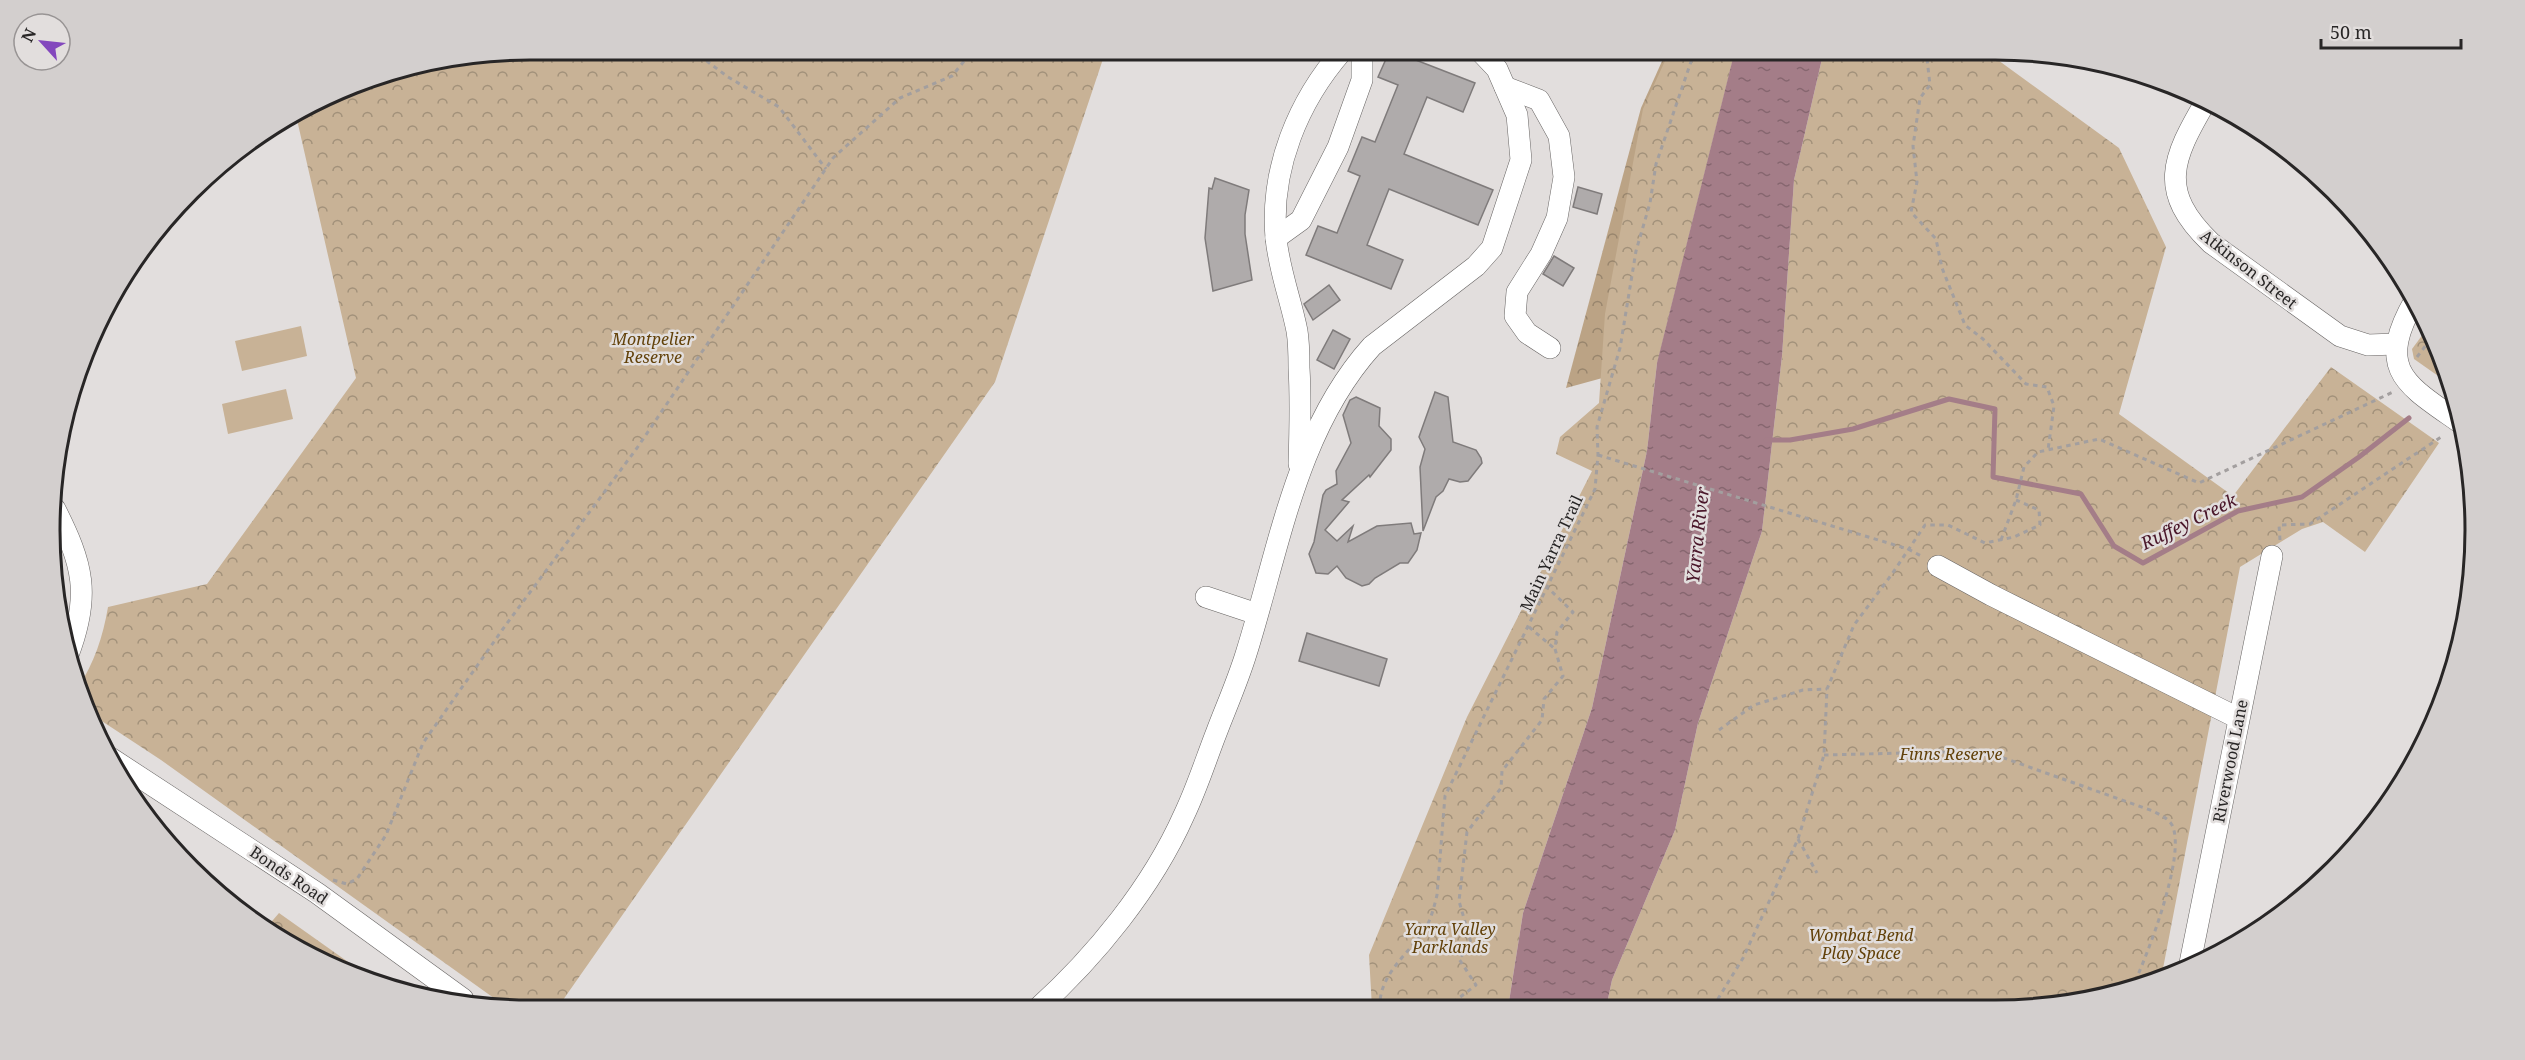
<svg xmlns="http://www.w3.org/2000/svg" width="2525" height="1060" viewBox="0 0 2525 1060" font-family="'Noto Serif',serif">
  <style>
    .green { fill: #c8b296 }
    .forest { fill: url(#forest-crowns) }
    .park { fill: url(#park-crowns) }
    .water { fill: url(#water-ripples) }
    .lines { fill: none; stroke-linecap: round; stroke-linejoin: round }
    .stream { stroke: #a47d88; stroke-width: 5 }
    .building { fill: #afabab; stroke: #7f7b7b; stroke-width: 1.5 }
    .minor-casing { stroke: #676463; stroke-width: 22 }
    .path { stroke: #a39f9f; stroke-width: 3; stroke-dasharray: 4.5 4.5; stroke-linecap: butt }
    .minor { stroke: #fff; stroke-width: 21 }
    .labels { text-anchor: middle; stroke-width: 5; stroke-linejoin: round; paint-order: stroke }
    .street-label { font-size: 16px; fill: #282626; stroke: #e2dedd }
    .park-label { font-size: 16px; font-style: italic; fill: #624109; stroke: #e2dedd }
    .water-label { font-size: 18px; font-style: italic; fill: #4a172a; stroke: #e2dedd }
    .rim { fill: none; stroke: #282626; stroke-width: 3 }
  </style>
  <defs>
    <pattern id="forest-crowns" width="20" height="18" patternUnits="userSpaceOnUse" patternTransform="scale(1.5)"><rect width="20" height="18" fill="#bba385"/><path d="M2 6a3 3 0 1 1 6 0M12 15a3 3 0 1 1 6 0" fill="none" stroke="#98856d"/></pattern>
    <pattern id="park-crowns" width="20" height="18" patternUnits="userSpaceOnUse" patternTransform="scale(1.5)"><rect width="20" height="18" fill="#c8b296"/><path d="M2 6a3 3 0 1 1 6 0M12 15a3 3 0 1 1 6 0" fill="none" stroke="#a2917a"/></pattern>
    <pattern id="water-ripples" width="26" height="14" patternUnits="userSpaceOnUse" patternTransform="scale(1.5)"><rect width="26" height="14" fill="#a47d88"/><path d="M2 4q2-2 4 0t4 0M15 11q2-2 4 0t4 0" fill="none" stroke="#86666f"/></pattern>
  </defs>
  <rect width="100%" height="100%" fill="#e2dedd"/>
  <g class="green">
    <polygon points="301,326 307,356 242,371 235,341"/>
    <polygon points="286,389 293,419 228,434 222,404"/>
  </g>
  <polygon class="forest" points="1667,50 1735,50 1657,363 1566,388 1641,108"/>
  <g class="park">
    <path d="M530 50H1106L995 382 556 1010H530L505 1006 161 760 85 710 78 688C94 663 103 637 108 607L207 584 356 378 295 111 375 75Z"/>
    <polygon points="1670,50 1735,50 1657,363 1647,451 1592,708 1523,913 1508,1008 1372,1008 1369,955 1467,717 1592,471 1556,454 1560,437 1599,403 1605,314 1643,109"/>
    <polygon points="1824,50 1994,50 1991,55 2119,148 2166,247 2119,414 2233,496 2331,367 2439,443 2365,552 2323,522 2302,529 2240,567 2161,979 2058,1006 1606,1008 1612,980 1675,830 1698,723 1762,531 1782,356 1794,180"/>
    <polygon points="2429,326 2451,385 2414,359 2412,349"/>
    <polygon points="279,913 382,986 376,985 267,927"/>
  </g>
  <polygon class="water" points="1735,50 1824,50 1794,180 1782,356 1762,531 1698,723 1675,830 1612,980 1606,1008 1508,1008 1523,913 1592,708 1647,451 1657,363"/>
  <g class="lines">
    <polyline class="stream" points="1766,440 1790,440 1853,429 1949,399 1995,409 1993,477 2081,494 2114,546 2143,563 2238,511 2302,497 2359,457 2409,418"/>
  </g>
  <g class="building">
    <polygon points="1390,50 1475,83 1463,112 1427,97 1404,154 1493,190 1478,225 1389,189 1367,245 1403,260 1391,289 1306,255 1318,226 1337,233 1360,176 1348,171 1362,137 1375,142 1398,85 1378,77"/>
    <polygon points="1215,178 1249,190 1245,215 1245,234 1252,280 1213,291 1205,238 1209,188 1212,189"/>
    <polygon points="1578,187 1602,194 1597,214 1573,207"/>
    <polygon points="1554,256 1574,268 1563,286 1543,274"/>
    <polygon points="1329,285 1340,300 1313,320 1304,304"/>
    <polygon points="1333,330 1350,339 1334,369 1317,360"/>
    <polygon points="1435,392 1448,397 1453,442 1476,450 1481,458 1482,463 1468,481 1460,482 1449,479 1443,491 1436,497 1423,531 1420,467 1425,449 1419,437"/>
    <polygon points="1356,397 1380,408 1379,426 1391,439 1391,450 1370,477 1369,475 1342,500 1349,502 1325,530 1337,541 1353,526 1348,542 1377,526 1411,523 1414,534 1421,533 1417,550 1408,563 1400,563 1375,578 1369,584 1362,586 1346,578 1337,566 1328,574 1316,573 1309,554 1314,542 1323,495 1326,490 1337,484 1336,471 1351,443 1343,415 1350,400"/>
    <polygon points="1307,633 1387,659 1379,686 1299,661"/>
  </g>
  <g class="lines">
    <defs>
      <g id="minor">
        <polyline points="1505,87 1539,100 1559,136 1564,177 1557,218 1541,254 1517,292 1515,316 1527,333 1550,348"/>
        <path d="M2206 101C2172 159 2157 191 2211 243L2340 336 2368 345 2396 344"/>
        <polyline points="1276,238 1301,220 1338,147 1362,80 1362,57 1358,50"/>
        <path d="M2415 300C2374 371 2407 385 2462 424"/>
        <path d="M1299 464C1300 432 1301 400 1299 368 1299 356 1299 343 1297 331 1291 300 1279 270 1276 238 1270 169 1298 101 1343 50"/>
        <path d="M55 509C83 564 91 595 68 655"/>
        <polyline points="1938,566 1991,595 2238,718"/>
        <polyline points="1206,597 1257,614"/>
        <polyline points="109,757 317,893 463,999"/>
        <polyline points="2189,968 2272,556"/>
        <path d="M1037 1009C1095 957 1152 887 1184 815 1197 788 1206 759 1217 731 1227 705 1238 680 1246 654 1279 550 1296 430 1372 346L1476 266 1492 248 1521 160 1517 115 1497 69 1479 50"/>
      </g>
    </defs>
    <use href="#minor" class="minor-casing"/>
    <g class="path">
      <polyline points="692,50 728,77 779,107 826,169"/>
      <polyline points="1926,50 1930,85 1920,98 1913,146 1917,182 1911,212 1936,239 1942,268 1965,325 1983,339 2026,384 2047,387 2054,406 2048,450"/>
      <polyline points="2417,357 2433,336"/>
      <polyline points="1598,455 1908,549 1923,557"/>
      <polyline points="2001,540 2016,500 2024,467 2038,452 2099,439 2199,483 2393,392"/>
      <polyline points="2280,540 2279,525 2310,524 2444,435"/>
      <polyline points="1529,627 1555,649"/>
      <polyline points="1719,730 1754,705 1803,690 1827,689"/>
      <path d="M1824 755 1984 751 2153 811C2160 815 2168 818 2172 825 2187 854 2147 956 2133 986"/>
      <polyline points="1798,839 1817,873"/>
      <polyline points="333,880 347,884 357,879 386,835 423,743 505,626 637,448 833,158 900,98 952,76 973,50"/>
      <polyline points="1668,1007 1672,1004 1678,1007"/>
      <polyline points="1713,1007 1743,958 1798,839 1824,755 1827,689 1854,625 1892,574 1925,525 1948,525 1985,543 2014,537 2040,525 2039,510 2016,500"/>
      <path d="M1380 1008C1378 976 1407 955 1424 931 1431 920 1434 907 1437 895L1445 796 1595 489 1598 455 1597 427 1620 348 1636 251 1650 203 1656 164 1695 50"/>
      <polyline points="1446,1008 1476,985 1459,959 1471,943 1459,901 1467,832 1501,788 1502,771 1542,720 1544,699 1563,676 1555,649 1557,632 1573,612 1548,588"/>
    </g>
    <use href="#minor" class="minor"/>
  </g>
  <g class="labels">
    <g class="street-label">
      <text transform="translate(2249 269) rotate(38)" y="6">Atkinson Street</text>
      <text transform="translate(1551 553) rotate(-65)" y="6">Main Yarra Trail</text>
      <text transform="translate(2230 761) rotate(-79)" y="6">Riverwood Lane</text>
      <text transform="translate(289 875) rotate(34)" y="6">Bonds Road</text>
    </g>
    <g class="park-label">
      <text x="653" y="345">Montpelier<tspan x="653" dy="18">Reserve</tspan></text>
      <text x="1951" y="760">Finns Reserve</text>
      <text x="1450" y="935">Yarra Valley<tspan x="1450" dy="18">Parklands</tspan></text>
      <text x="1861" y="941">Wombat Bend<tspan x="1861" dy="18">Play Space</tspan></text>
    </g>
    <g class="water-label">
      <text transform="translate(2189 522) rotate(-26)" y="6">Ruffey Creek</text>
      <text transform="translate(1698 535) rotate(-84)" y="6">Yarra River</text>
    </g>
  </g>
  <path d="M0 0H2525V1060H0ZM530 60H1995A470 470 0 0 1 2465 530V530A470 470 0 0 1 1995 1000H530A470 470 0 0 1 60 530V530A470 470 0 0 1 530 60Z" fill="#d3cfce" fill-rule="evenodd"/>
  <path class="rim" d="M530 60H1995A470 470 0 0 1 2465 530V530A470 470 0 0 1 1995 1000H530A470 470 0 0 1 60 530V530A470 470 0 0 1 530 60Z"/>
  <g transform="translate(42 42) rotate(297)"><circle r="28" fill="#e2dedd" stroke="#989494" stroke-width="1.5"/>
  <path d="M0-4.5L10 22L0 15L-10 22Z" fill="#8347bd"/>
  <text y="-9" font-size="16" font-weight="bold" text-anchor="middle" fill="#282626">N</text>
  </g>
  <path d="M2321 39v9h140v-9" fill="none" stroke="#282626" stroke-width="3"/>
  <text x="2330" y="39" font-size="18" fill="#282626" stroke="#e2dedd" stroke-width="4.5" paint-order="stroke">50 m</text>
</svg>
